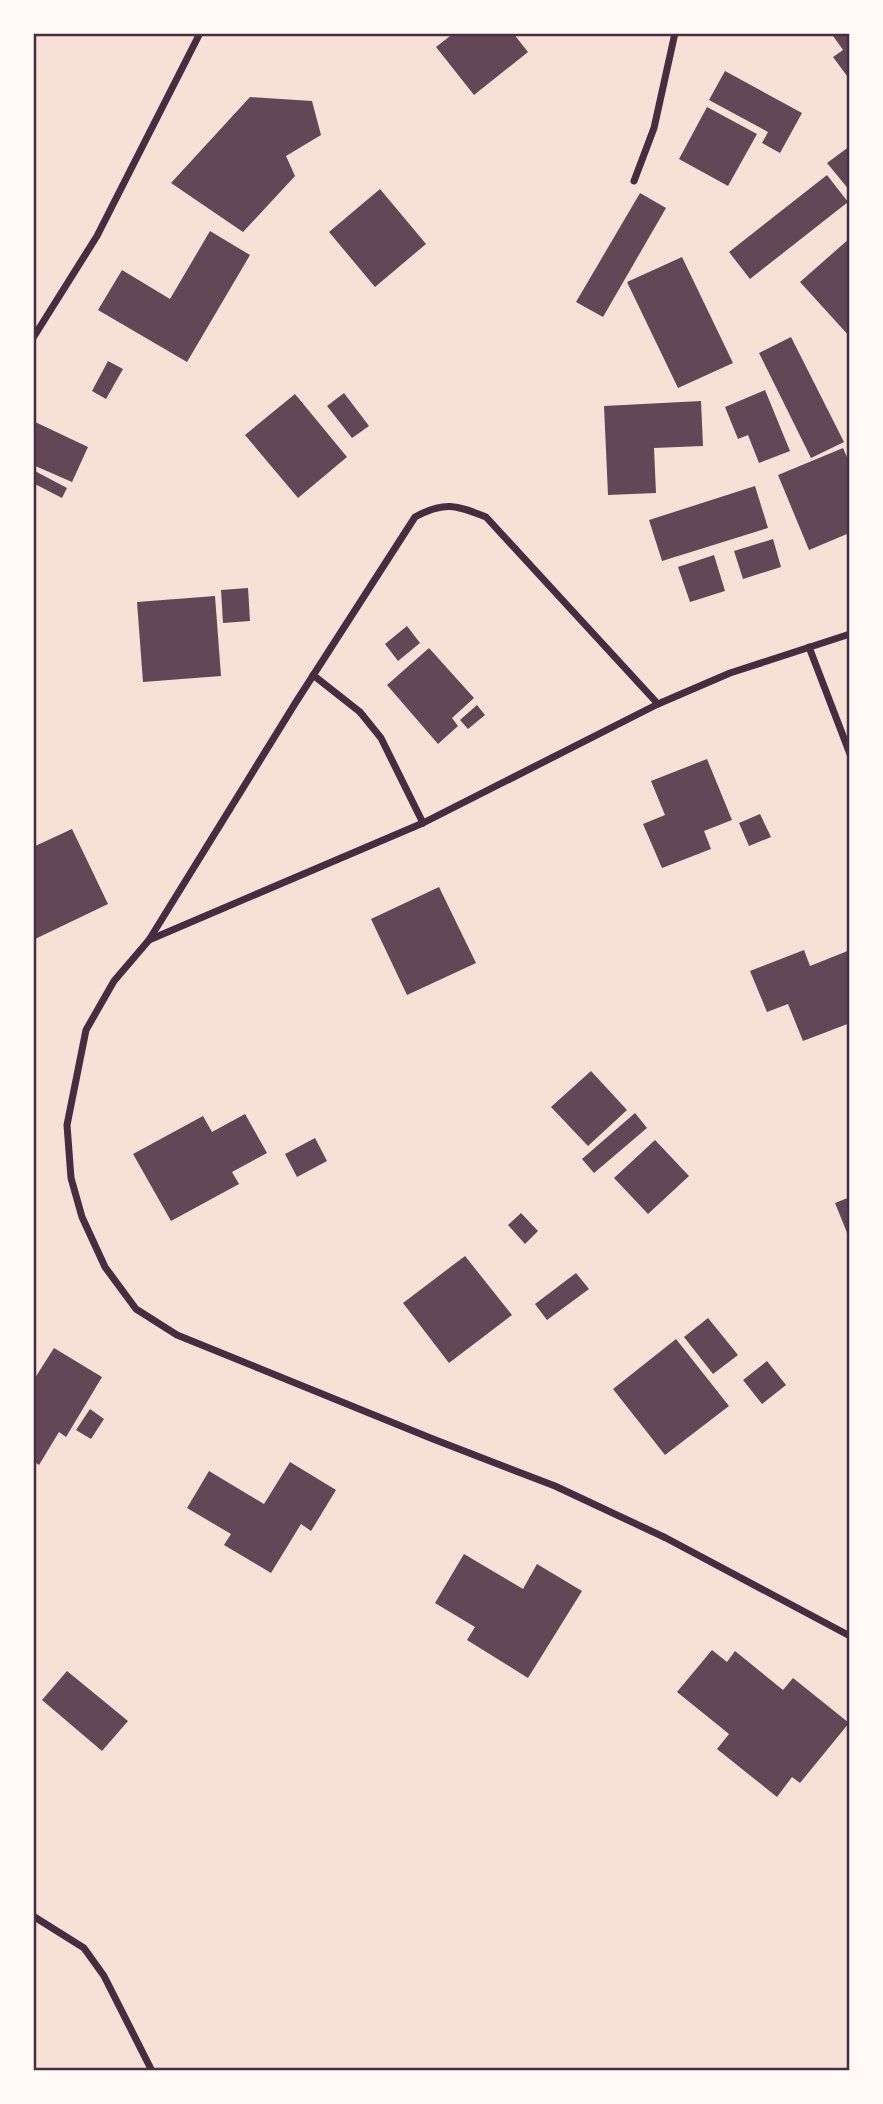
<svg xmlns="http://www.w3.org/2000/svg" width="883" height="2104" viewBox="0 0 883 2104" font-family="Manrope,sans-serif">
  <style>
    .building { fill: #644757 }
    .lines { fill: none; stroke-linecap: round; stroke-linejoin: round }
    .minor { stroke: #4a2c40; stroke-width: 7 }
    .neatline { fill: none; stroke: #4a2c40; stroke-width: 2.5 }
  </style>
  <rect width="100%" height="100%" fill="#f7e1d7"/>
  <g class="building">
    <polygon points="454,33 513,33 528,52 474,95 436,47"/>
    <polygon points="831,33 850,33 850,80 833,57 843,50"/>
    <polygon points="725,71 802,113 780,153 762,143 768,132 709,100"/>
    <polygon points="250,97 312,101 321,135 286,156 295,176 243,232 171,183"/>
    <polygon points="707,107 757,134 728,186 679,159"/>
    <polygon points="850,146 850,191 827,163"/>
    <polygon points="827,175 848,202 750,279 729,252"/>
    <polygon points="380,189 426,244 375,287 329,232"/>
    <polygon points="640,193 666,208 603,317 576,302"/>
    <polygon points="210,231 250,255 187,362 98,310 122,270 170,299"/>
    <polygon points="850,238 850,337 800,282"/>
    <polygon points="682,257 733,363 678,388 627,282"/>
    <polygon points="791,337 844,442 811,458 759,353"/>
    <polygon points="108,361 123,369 106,399 92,391"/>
    <polygon points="765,390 790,451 759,463 748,435 738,439 725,407"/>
    <polygon points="344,393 369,426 352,438 327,406"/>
    <polygon points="295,394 347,457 298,498 245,435"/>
    <polygon points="701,401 703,446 654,448 656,493 608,495 604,406"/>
    <polygon points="33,421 88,447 72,482 33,465"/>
    <polygon points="843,448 850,464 850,539 847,534 809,550 778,475"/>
    <polygon points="33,470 67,488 62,498 33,483"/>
    <polygon points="755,486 768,528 662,561 649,520"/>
    <polygon points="773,539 781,567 743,579 734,551"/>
    <polygon points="714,555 725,591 690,602 678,567"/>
    <polygon points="248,588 250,621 223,623 221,590"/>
    <polygon points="215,596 221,676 143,682 137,602"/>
    <polygon points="407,626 420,643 398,661 385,644"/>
    <polygon points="429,648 474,698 452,718 458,726 438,744 387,685"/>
    <polygon points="477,705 485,715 468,729 460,720"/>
    <polygon points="707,759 732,820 704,831 711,849 662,868 643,824 665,815 651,781"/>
    <polygon points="760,814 771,837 749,846 739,823"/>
    <polygon points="72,829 108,904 33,940 33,847"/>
    <polygon points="439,887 476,963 407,995 371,919"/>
    <polygon points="804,950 810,966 850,950 850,1023 803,1041 788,1004 767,1012 750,971"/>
    <polygon points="591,1071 627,1110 588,1146 551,1107"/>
    <polygon points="635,1113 647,1128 594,1173 582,1159"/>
    <polygon points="245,1114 267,1153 232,1172 239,1184 171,1221 133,1154 203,1116 212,1132"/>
    <polygon points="315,1138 327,1161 297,1177 285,1154"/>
    <polygon points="655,1140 689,1176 648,1214 614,1178"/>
    <polygon points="850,1197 850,1240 835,1203"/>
    <polygon points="521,1213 538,1231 525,1244 508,1225"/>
    <polygon points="465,1256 512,1315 449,1363 403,1303"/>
    <polygon points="576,1273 589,1289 547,1320 535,1304"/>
    <polygon points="708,1318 738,1355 713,1374 684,1337"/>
    <polygon points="676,1339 729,1406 665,1455 613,1389"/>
    <polygon points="54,1348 102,1377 66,1437 59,1432 39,1465 33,1461 33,1381"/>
    <polygon points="767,1361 786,1385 762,1404 743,1380"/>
    <polygon points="90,1409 104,1419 91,1439 76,1430"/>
    <polygon points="290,1462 336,1490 311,1531 301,1524 271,1573 224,1545 231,1534 187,1508 209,1471 264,1504"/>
    <polygon points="464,1554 523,1589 537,1564 582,1591 528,1678 467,1640 475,1627 435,1603"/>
    <polygon points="712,1650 727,1662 735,1651 783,1690 793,1678 849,1723 800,1783 792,1777 777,1797 717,1749 729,1734 677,1692"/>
    <polygon points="67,1671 128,1721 102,1751 42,1700"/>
  </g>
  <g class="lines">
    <g class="minor">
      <polyline points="634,181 654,128 675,33"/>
      <polyline points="33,338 97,236 200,33"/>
      <polyline points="809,647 850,754"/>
      <polyline points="313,675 360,712 381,738 423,823"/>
      <path d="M658 704 486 517C456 505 444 501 415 517L296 702 149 940 114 981 86 1030 67 1125 71 1178 82 1217 105 1267 136 1309 177 1335 433 1439 555 1486 666 1538 850 1636"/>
      <polyline points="149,940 423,823 658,704 730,673 850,634"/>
      <polyline points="33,1916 84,1948 104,1976 152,2071"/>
    </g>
  </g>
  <rect width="883" height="2104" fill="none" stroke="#fffaf5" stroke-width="70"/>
  <rect x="35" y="35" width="813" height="2034" class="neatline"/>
</svg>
